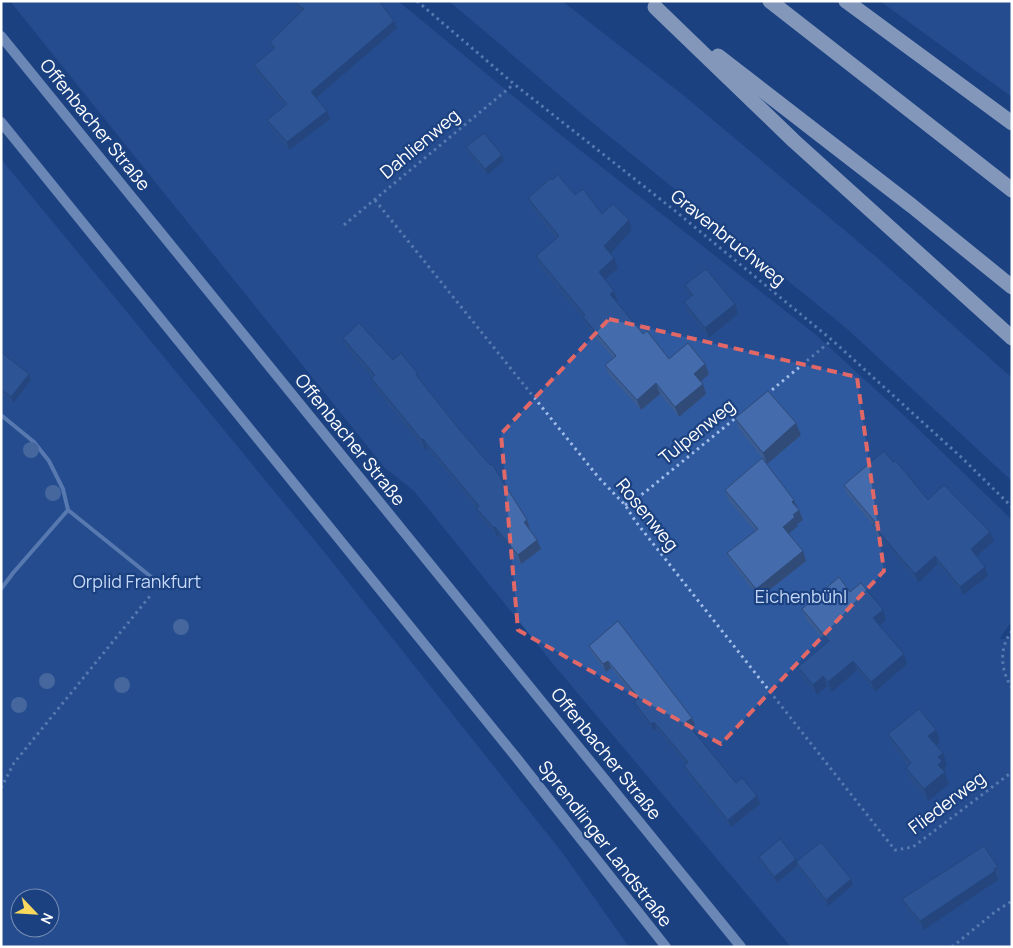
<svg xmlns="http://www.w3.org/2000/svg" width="1013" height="948" viewBox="0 0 1013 948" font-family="Manrope,sans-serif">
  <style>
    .green { fill: #2f5a9f; fill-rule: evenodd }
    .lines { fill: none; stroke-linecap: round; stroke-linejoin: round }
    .path { stroke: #a0bce9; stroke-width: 3; stroke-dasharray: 2.5 4; stroke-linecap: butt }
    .service { stroke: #a0bce9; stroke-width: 4 }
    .secondary { stroke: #ccdbf7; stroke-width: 10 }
    .motorway { stroke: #fff; stroke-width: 15 }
    .tree { fill: #7994c2 }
    .wall { fill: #3a5c93 }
    .shaded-wall { fill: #304b78 }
    .building { fill: #446bab; stroke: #304b78 }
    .marked { fill: none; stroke: #e26868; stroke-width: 4; stroke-dasharray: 10 6; stroke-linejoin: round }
    .labels { text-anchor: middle; stroke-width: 4.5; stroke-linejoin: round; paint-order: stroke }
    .street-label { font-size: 18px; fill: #fff; stroke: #1c4181 }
    .park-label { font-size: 18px; fill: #c5d8f7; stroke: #1c4181 }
  </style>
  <rect width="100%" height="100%" fill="#1c4181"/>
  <g class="green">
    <polygon points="10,1 398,1 557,132 816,335 912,423 1012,520 1012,621 999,639 1012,638 1012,947 791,947 554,665 414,491 385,468"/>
    <polygon points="449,1 562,1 683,95 874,255 1012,378 1012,481 845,327 582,114"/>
    <polygon points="880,1 1012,1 1012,97"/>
    <path d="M1 159 325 553 564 855 629 947H1ZM20 898H50V928H20Z"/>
  </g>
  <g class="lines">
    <g class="path">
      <polyline points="417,1 514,84 674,210 832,340 961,457 1012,507"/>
      <polyline points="375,200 599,478 625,505 636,522 895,850 913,847 1012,772"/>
      <polyline points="344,225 514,84"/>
      <polyline points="767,394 832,340"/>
      <polyline points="625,505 644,493 738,416"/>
      <path d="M1012 631C998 649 1001 671 1012 688"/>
      <polyline points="1,788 14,763 150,596"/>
      <polyline points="952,947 996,911 1012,901"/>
    </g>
    <g class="service">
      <polyline points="1,415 34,442 49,461 63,489 68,510 160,584"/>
      <polyline points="1,589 13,573 68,510"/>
    </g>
    <g class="secondary">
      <polyline points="1,36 741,947"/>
      <polyline points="1,122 519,761 666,947"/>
    </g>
    <g class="motorway">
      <polyline points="770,1 1012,190"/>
      <polyline points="846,1 1012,123"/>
      <polyline points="655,7 794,141 1012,338"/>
      <polyline points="718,56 912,206 1012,287"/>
    </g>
  </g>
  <g class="tree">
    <circle cx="31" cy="450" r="8"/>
    <circle cx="53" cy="493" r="8"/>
    <circle cx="181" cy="627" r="8"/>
    <circle cx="47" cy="681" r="8"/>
    <circle cx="122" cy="685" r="8"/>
    <circle cx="19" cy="705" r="8"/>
  </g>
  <g class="wall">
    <polygon points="294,1 394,21 397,28 316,98 327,111 330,119 289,150 270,128 267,120 285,106 257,73 254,65 273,50 270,42 301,12 296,9"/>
    <polygon points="466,147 504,161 487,175 468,153"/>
    <polygon points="552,180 602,214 632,230 610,253 614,258 618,268 605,279 614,291 618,301 616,302 643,334 669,359 705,364 709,374 700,381 706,394 679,417 660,394 641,410 609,375 605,365 613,358 587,327 584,320 539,266 536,256 556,239 532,208 528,198"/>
    <polygon points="685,285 738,314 709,338 688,313 684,302 690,297 688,295"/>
    <polygon points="343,338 393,360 420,381 527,520 530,529 530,530 541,549 521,564 499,536 497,537 480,517 476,508 427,448 425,450 374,387 371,378 372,377 346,348"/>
    <polygon points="1,352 29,374 31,380 13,403 1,393"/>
    <polygon points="735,418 801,435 767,464 739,429"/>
    <polygon points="893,462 928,500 994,541 976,556 988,576 963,595 938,564 918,583 876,534 873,525 847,494 844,485"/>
    <polygon points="725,490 798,508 799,510 803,520 797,524 798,526 789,534 803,551 806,561 759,598 731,562 727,553 755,531 728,500"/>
    <polygon points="850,592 883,610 886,620 880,626 907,664 875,692 857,670 832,692 827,686 817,695 802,677 798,667 826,643 806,619 802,609"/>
    <polygon points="589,646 692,718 695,725 691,728 736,783 757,796 760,804 731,827 687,773 684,766 686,764 656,729 654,731 637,710 634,702 637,700 611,668 606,672 592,653"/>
    <polygon points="936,730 940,742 936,745 947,765 944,768 946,773 945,774 949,784 928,801 910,780 906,768 908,766 893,746 888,734"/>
    <polygon points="759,857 796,859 797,861 851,879 853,885 828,906 798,868 797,866 777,883 761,863"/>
    <polygon points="998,867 1001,876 997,878 998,880 924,930 906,908 902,899"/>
  </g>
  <g class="shaded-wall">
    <polygon points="394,21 397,28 314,100 311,92"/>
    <polygon points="327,111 330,119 289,150 287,142"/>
    <polygon points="502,155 504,161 487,175 485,169"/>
    <polygon points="629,220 632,230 608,256 604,246"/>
    <polygon points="614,258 618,268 602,282 599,272"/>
    <polygon points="614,291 618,301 613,304 610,294"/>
    <polygon points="735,304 738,314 709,338 705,328"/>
    <polygon points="705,364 709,374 698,384 694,374"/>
    <polygon points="29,374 31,380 13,403 11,397"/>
    <polygon points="656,383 660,394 641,410 637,400"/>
    <polygon points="703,384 706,394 679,417 675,407"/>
    <polygon points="796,423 801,435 767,464 763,453"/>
    <polygon points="423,439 427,448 425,450 422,440"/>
    <polygon points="794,500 798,509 792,502"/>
    <polygon points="799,510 803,520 797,524 798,526 786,536 783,527 793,515"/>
    <polygon points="527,520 530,529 527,532 524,522"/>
    <polygon points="495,527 499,536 497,537 494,528"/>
    <polygon points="990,532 994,541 974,558 971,549"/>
    <polygon points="537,540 541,549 521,564 518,555"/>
    <polygon points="803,551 806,561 759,598 756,589"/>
    <polygon points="935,556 938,564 918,583 915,574"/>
    <polygon points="985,567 988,576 963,595 960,587"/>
    <polygon points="883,610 886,620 877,628 873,618"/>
    <polygon points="904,654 907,664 875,692 871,682"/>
    <polygon points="608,661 611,668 606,672 603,664"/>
    <polygon points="853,661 857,670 832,692 828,682"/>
    <polygon points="823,676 827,686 817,695 813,685"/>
    <polygon points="692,718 695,725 689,730 686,722"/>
    <polygon points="654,722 656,729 654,731 651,724"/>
    <polygon points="936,730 940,742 932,748 928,736"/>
    <polygon points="943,753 947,765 944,768 946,773 945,774 949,784 928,801 924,789 938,765 938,757"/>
    <polygon points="757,796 760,804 731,827 728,820"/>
    <polygon points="796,859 798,864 796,862 797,866 777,883 774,877"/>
    <polygon points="995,871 998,880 924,930 920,921"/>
    <polygon points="851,879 853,885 828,906 826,900"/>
  </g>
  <g class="building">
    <polygon points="294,1 379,1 394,21 311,92 327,111 287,142 267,120 287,104 254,65 275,48 270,42 304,9"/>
    <polygon points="484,133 502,155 485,169 466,147"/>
    <polygon points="558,175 575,195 583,189 602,214 613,204 629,220 604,246 614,258 599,272 614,291 610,294 643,334 647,331 669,359 688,343 705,364 694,374 703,384 675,407 656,383 637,400 605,365 616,356 583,317 585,315 536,256 559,236 528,198 551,178 552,180"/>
    <polygon points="706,269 735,304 705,328 684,302 693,295 685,285"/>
    <polygon points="359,323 393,360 401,353 418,374 416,375 459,429 490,465 492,464 527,520 524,522 537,540 518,555 495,527 494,528 476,508 479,506 423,439 422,440 371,378 375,375 343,338"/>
    <polygon points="1,352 29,374 11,397 1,389"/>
    <polygon points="768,391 796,423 763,453 735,418"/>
    <polygon points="884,451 893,462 896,461 928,500 944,485 990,532 971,549 985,567 960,587 935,556 915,574 873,525 876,523 844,485"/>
    <polygon points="762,458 794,500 792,502 799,510 793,515 795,517 783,527 803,551 756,589 727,553 758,529 725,490"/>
    <polygon points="839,577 850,592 861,583 883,610 873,618 904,654 871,682 853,661 828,682 823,676 813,685 798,667 829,641 802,609"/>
    <polygon points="618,621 692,718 686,722 736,783 742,778 757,796 728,820 684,766 688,762 654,722 651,724 634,702 639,698 608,661 603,664 589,646"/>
    <polygon points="919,709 936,730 928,736 943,753 938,757 942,761 938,765 945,772 924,789 906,768 911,763 888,734"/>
    <polygon points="780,839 796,859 774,877 759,857"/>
    <polygon points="821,842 851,879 826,900 796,862"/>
    <polygon points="984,846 998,867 994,869 995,871 920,921 902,899"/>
  </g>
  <path d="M0 0H1013V948H0ZM609 319 857 377 884 571 721 744 518 630 501 434Z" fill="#1c4181" fill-opacity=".55" fill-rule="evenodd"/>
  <path class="marked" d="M609 319 857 377 884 571 721 744 518 630 501 434Z"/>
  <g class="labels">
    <g class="street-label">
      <text transform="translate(95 125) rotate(51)" y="6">Offenbacher Straße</text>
      <text transform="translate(420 144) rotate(-40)" y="6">Dahlienweg</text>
      <text transform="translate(728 238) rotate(39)" y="6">Gravenbruchweg</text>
      <text transform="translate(697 432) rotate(-39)" y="6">Tulpenweg</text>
      <text transform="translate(350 440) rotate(51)" y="6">Offenbacher Straße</text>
      <text transform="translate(647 515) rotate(51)" y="6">Rosenweg</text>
      <text transform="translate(606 754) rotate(51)" y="6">Offenbacher Straße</text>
      <text transform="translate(947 803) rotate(-37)" y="6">Fliederweg</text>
      <text transform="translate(605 844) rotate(52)" y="6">Sprendlinger Landstraße</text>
    </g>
    <g class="park-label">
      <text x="137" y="588">Orplid Frankfurt</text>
      <text x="801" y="603">Eichenbühl</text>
    </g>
  </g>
  <rect width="1013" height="948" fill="none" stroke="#ffffff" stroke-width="5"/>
  <g transform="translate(35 913) rotate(115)"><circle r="24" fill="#1c4181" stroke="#778db3"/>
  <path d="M0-4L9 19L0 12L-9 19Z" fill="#fad85e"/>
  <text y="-8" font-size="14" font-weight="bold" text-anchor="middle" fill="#ffffff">N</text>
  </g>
</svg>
